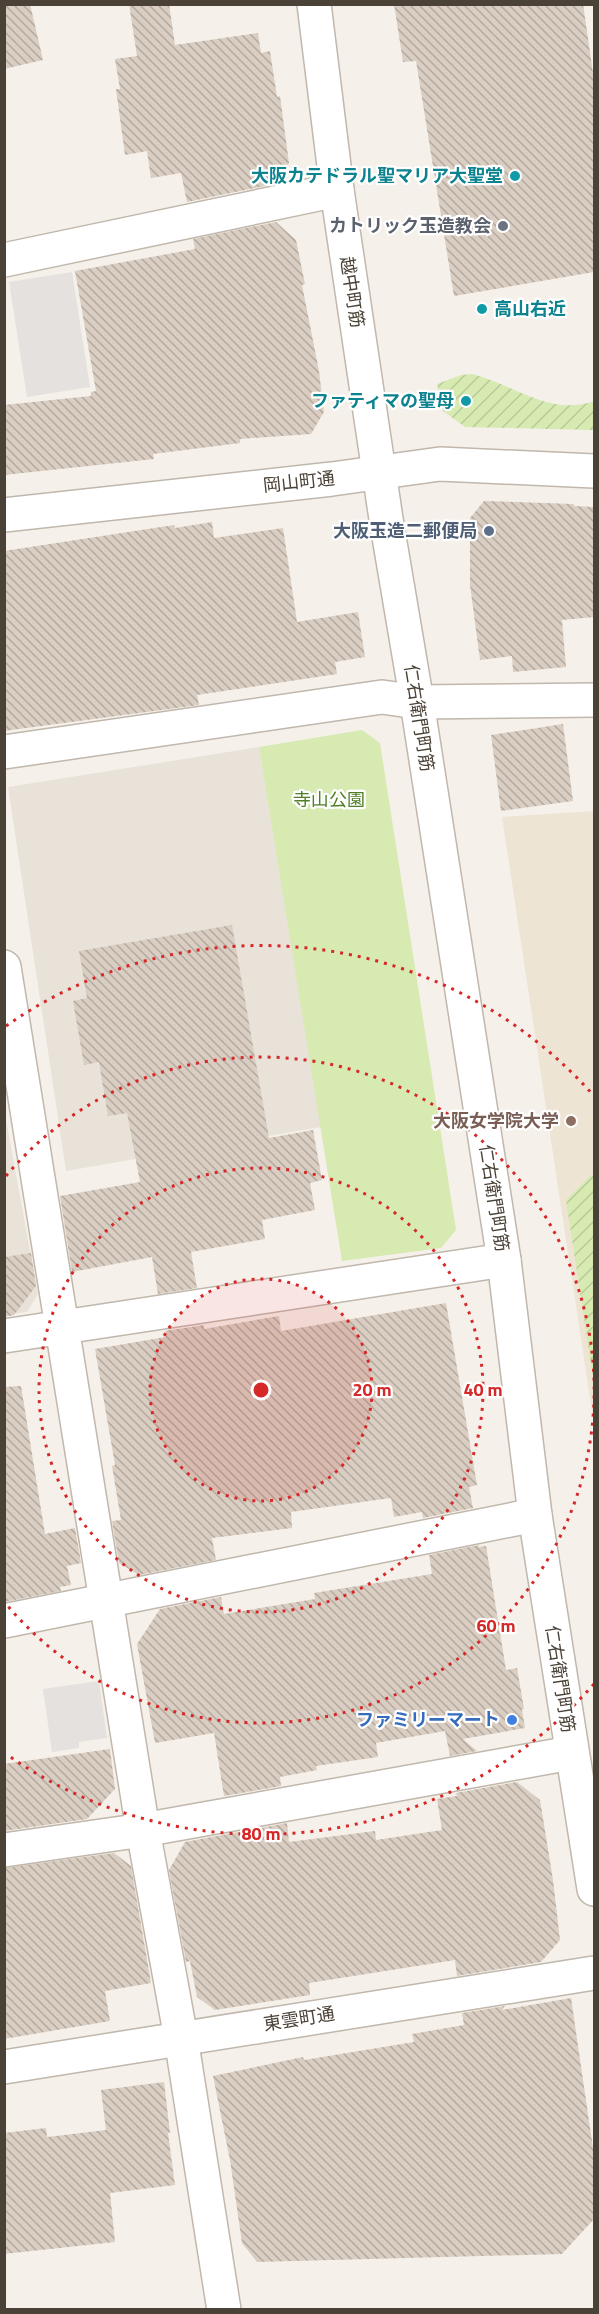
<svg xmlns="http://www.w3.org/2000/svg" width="599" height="2314" viewBox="0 0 599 2314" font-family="'Titillium Web','Noto Sans JP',sans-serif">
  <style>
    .residential { fill: #e9e2d8 }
    .education { fill: #eee4d4 }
    .green { fill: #d6eab2 }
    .garden { fill: url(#garden-furrows) }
    .parking { fill: #e4e1de }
    .building { fill: url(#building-back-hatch) }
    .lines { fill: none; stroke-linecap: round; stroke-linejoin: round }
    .minor-casing { stroke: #c1b7ac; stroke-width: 36 }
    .minor { stroke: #fff; stroke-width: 33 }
    .ring { fill: none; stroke: #d62828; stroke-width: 3; stroke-dasharray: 3 6 }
    .culture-dot { fill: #0f9aa8; stroke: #fff; stroke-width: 2 }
    .worship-dot { fill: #6b7280; stroke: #fff; stroke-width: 2 }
    .service-dot { fill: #5c6f8a; stroke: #fff; stroke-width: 2 }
    .education-dot { fill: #8d6e63; stroke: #fff; stroke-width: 2 }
    .shop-dot { fill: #3f7fe0; stroke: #fff; stroke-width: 2 }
    .labels { text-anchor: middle; stroke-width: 4.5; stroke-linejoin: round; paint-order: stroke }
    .culture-label { font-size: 18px; font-weight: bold; fill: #0d838f; stroke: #fff; text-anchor: end }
    .worship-label { font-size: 18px; font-weight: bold; fill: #5b616d; stroke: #fff; text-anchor: end }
    .street-label { font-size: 18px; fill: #4a4137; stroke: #fff }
    .service-label { font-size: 18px; font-weight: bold; fill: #4e5e75; stroke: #fff; text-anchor: end }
    .park-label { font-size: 18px; fill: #517e28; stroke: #fff }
    .education-label { font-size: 18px; font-weight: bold; fill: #785e54; stroke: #fff; text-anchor: end }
    .shop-label { font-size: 18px; font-weight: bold; fill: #366cbe; stroke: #fff; text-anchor: end }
    .centre { fill: #d62828; stroke: #fff; stroke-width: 3 }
    .ring-label { font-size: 18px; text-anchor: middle; font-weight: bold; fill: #d62828; stroke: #fff; stroke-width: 4.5; stroke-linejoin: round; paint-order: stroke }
  </style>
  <defs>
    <pattern id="garden-furrows" width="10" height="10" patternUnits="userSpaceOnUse" patternTransform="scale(1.5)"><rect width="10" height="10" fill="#d6eab2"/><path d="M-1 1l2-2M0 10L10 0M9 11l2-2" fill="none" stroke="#b9ca9a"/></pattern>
    <pattern id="building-back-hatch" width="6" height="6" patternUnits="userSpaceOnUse" patternTransform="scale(1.5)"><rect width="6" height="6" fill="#dacec2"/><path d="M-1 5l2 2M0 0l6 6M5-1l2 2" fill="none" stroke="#b3a99e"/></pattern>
  </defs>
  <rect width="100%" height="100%" fill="#f5f1ea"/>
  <g class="residential">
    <polygon points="259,747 321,1127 66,1171 8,787"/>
    <polygon points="4,1109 38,1294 27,1312 5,1315"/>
  </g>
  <polygon class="education" points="594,811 594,1425 502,817"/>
  <polygon class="green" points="362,730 380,743 456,1230 441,1248 342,1261 259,747"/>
  <g class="garden">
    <path d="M472 374C513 384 550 417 594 401V430L465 427 443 411 437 384 461 375Z"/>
    <polygon points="594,1175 594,1384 566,1200 590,1176"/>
  </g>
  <g class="parking">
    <polygon points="72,272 90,387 27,397 9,282"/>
    <polygon points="99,1681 107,1738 79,1742 79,1748 52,1752 43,1689"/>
  </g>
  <g class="building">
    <polygon points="4,4 30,4 43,60 4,69"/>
    <polygon points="129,4 169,4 175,45 258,33 261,53 270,51 277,97 280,96 289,163 274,184 187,202 181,173 151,178 147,151 125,155 116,89 120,89 115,59 137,56"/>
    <polygon points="394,4 583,4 594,80 594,272 454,296 416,61 403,62"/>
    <polygon points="276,222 296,240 305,284 302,285 319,371 324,412 311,434 240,439 240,443 153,454 154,459 4,475 4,405 91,396 91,392 96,391 75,271 195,249 193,239"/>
    <polygon points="484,501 574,504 574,506 594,507 594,617 562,620 566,667 513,672 512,656 480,660 470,585 470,518"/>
    <polygon points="212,522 214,538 283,528 297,622 358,612 365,657 335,662 337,674 197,695 199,705 4,731 4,551 174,525 175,528"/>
    <polygon points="563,724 573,801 501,811 491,735"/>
    <polygon points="232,925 269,1138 313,1130 322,1180 310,1183 315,1210 262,1220 265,1239 191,1252 197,1288 158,1294 152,1257 72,1272 60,1196 140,1182 127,1113 108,1116 99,1062 84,1065 73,1001 87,998 79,951"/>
    <polygon points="31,1253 36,1286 14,1315 4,1317 4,1257"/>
    <polygon points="446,1303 477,1485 469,1487 473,1508 423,1518 422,1512 394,1517 391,1498 291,1512 292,1528 212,1538 216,1560 139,1575 119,1563 112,1521 121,1520 112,1466 115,1465 95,1349 166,1337 165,1331 204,1325 204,1329 279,1316 281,1331"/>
    <polygon points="21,1386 45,1534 75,1528 81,1563 67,1566 71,1585 60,1587 61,1591 4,1602 4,1387"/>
    <polygon points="479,1545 479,1547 486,1546 506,1670 517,1668 524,1709 522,1709 525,1728 463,1739 477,1751 450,1756 445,1731 376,1743 378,1757 316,1766 317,1770 280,1777 281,1786 224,1796 214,1733 155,1743 137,1644 160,1609 221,1597 224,1614 315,1599 314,1593 432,1574 429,1555"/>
    <polygon points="110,1749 115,1789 87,1819 4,1831 4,1764"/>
    <polygon points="517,1782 540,1800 553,1880 560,1940 541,1962 457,1976 455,1960 309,1983 310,1995 215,2010 197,1997 190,1961 186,1962 169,1870 185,1842 287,1823 289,1842 375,1831 376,1840 442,1830 437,1799 457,1796 456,1793"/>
    <polygon points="114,1853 131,1866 151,1983 105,1991 110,2021 4,2039 4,1868"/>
    <polygon points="571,1998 594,2155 594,2219 562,2254 257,2262 242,2243 230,2160 213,2076 303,2057 304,2060 414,2042 412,2034 464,2025 462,2013 505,2006 502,2010"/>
    <polygon points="164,2082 170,2133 168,2133 175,2185 110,2193 115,2242 4,2254 4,2133 46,2128 47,2137 106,2130 101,2090"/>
  </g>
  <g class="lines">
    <defs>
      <g id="minor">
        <polyline points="314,4 337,190 386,519 417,702 504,1260 535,1515 594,1889"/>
        <polyline points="4,260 337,190"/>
        <polyline points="4,515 332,479 440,464 594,471"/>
        <polyline points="4,752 382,697 417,702 594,700"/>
        <polyline points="4,967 143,1830 181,2038 224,2310"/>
        <polyline points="4,1336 504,1260"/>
        <polyline points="4,1621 535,1515"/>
        <polyline points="4,1850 143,1830 571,1753"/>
        <polyline points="4,2067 594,1973"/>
      </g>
    </defs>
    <use href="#minor" class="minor-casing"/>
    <use href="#minor" class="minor"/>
  </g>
  <circle cx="261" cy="1390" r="111" fill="#d62828" fill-opacity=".12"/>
  <g class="ring">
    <circle cx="261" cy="1390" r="111"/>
    <circle cx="261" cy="1390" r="222"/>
    <path d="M6 1176A333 333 0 1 1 6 1604"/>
    <path d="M594 1684A444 444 0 0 1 6 1754M6 1026A444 444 0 0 1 594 1096"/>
  </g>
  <g class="culture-dot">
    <circle cx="515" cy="176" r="6"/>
    <circle cx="482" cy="309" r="6"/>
    <circle cx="466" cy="401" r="6"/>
  </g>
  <circle class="worship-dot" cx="503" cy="226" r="6"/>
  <circle class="service-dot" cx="489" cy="531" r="6"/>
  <circle class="education-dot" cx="571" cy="1121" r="6"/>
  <circle class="shop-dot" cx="512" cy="1720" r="6"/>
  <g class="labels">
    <g class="culture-label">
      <text x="503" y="182">大阪カテドラル聖マリア大聖堂</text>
      <text x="494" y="315" text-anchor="start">高山右近</text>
      <text x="454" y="407">ファティマの聖母</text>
    </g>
    <g class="worship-label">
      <text x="491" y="232">カトリック玉造教会</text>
    </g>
    <g class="street-label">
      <text transform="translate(352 292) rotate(81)" y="6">越中町筋</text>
      <text transform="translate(299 482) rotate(-6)" y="6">岡山町通</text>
      <text transform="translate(419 718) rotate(81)" y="6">仁右衛門町筋</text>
      <text transform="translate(494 1198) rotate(81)" y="6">仁右衛門町筋</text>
      <text transform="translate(560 1679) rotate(81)" y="6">仁右衛門町筋</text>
      <text transform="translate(299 2019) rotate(-9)" y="6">東雲町通</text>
    </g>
    <g class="service-label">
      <text x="477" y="537">大阪玉造二郵便局</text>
    </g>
    <g class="park-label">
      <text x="329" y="806">寺山公園</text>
    </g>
    <g class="education-label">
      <text x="559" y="1127">大阪女学院大学</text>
    </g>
    <g class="shop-label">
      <text x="500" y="1726">ファミリーマート</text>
    </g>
  </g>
  <circle cx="261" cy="1390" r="9" class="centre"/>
  <g class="ring-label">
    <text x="372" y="1396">20 m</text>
    <text x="483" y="1396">40 m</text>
    <text x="496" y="1632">60 m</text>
    <text x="261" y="1840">80 m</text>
  </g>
  <rect width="599" height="2314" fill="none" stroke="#4a4137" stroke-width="12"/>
</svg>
